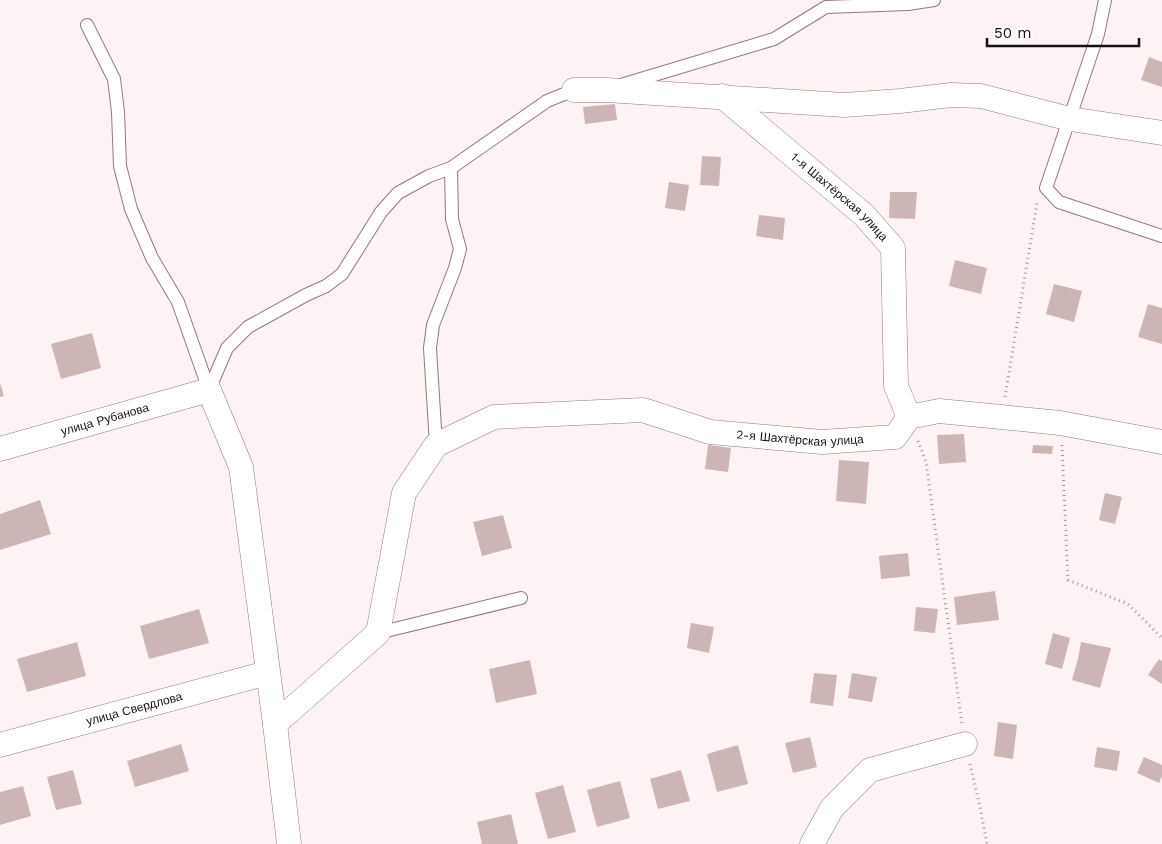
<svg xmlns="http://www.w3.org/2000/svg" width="1162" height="844" viewBox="0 0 1162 844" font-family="'Work Sans',sans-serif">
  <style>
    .building { fill: #cdb5b5 }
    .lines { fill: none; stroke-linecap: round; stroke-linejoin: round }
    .service-casing { stroke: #917a7b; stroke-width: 14 }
    .minor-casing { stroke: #917a7b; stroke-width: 25 }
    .path { stroke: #a09797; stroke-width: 3; stroke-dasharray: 1 4; stroke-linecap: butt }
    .service { stroke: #fff; stroke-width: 12 }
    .minor { stroke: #fff; stroke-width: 24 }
    .labels { text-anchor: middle; stroke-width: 5; stroke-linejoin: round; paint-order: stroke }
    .street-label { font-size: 12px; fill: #181010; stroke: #fff }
  </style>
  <rect width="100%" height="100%" fill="#fef3f4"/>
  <g class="building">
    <polygon points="1149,57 1162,62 1162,87 1141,80"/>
    <polygon points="615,104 617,120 585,124 583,107"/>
    <polygon points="702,156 721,157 719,186 700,185"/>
    <polygon points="669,182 689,185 685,211 665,208"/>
    <polygon points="890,192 917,192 915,219 889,218"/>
    <polygon points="759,215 785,218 783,240 756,236"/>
    <polygon points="955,260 987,268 981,294 949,286"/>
    <polygon points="1054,284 1082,291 1074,322 1046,314"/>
    <polygon points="1148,304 1162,308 1162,344 1138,337"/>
    <polygon points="92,333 101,368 61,379 51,344"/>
    <polygon points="0,383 4,396 0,397"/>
    <polygon points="964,434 966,462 939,464 937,435"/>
    <polygon points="708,445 731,448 728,472 705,469"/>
    <polygon points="1033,445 1053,446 1052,454 1032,453"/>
    <polygon points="839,460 869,462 866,504 836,501"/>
    <polygon points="1105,493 1122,497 1115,524 1099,520"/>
    <polygon points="40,500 51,534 0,550 0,514"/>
    <polygon points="503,515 512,548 482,556 473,522"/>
    <polygon points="908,553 910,576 881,579 879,556"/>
    <polygon points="995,591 999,620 957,625 954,597"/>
    <polygon points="916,607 938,609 935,633 914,631"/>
    <polygon points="199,609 209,643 149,659 140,626"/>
    <polygon points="691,623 714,627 709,653 687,648"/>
    <polygon points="1053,633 1070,638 1062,669 1045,664"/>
    <polygon points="77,642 86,676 27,692 17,659"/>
    <polygon points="1081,642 1111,648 1100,688 1072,680 1078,659"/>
    <polygon points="1159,659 1162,661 1162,684 1148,675"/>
    <polygon points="530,660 537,694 496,703 489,669"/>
    <polygon points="814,673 837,675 833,706 810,703"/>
    <polygon points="852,673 877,677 872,702 848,698"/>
    <polygon points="998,722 1017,725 1013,759 994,756"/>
    <polygon points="810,737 817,767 793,773 785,743"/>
    <polygon points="181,744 189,771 135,787 127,761"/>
    <polygon points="738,745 748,784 717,792 707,754"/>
    <polygon points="1097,747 1120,751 1117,771 1094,767"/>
    <polygon points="1144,757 1162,765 1162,776 1159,783 1137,773"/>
    <polygon points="73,770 82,804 56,810 47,777"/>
    <polygon points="681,770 690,801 658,809 650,779"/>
    <polygon points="620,781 630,818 597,827 587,790"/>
    <polygon points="563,785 576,832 548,839 535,793"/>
    <polygon points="23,786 31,816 0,825 0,792"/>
    <polygon points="511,814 518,844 482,844 477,822"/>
  </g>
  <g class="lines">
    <defs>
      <g id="service">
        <polyline points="1105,0 1098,34 1046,188 1059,202 1162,236"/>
        <polyline points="87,25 114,79 118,112 120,166 131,209 152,258 178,302 209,390"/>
        <polyline points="621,85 774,39 826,7 908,4 934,0"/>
        <polyline points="209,390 227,348 248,327 306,295 326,286 342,274 381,212 398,193 429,176 451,168 547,101 574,90"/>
        <polyline points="436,445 430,348 433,325 455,268 460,249 452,219 451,168"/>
        <polyline points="378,633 521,598"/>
      </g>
      <g id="minor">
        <polyline points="574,90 606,90 844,105 900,101 951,95 981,96 1070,119 1162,133"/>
        <path id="s1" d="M722 96 864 215 893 248 896 386 909 417"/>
        <path id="s2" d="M0 449 209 390 241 467 275 724 289 844"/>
        <path id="s3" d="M275 724 378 633 404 493 436 445 494 417 643 410 710 432 822 442 895 437 909 417 939 411 1001 417 1060 423 1162 442"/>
        <path id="s4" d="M0 745 267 673"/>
        <polyline points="812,844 832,808 870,770 965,744"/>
      </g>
    </defs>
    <use href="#service" class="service-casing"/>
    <use href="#minor" class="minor-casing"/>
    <g class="path">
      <polyline points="1005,397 1037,203"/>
      <polyline points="918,441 926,462 962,724"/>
      <polyline points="1062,445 1068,580 1128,604 1162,638"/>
      <polyline points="970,764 980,807 987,844"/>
    </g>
    <use href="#service" class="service"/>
    <use href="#minor" class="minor"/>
  </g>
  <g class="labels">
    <g class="street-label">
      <text dy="4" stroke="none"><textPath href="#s1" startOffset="155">1-я Шахтёрская улица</textPath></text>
      <text dy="4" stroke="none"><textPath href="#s2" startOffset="109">улица Рубанова</textPath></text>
      <text dy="4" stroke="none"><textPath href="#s3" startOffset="712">2-я Шахтёрская улица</textPath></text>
      <text dy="4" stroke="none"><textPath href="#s4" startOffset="139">улица Свердлова</textPath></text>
    </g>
  </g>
  <path d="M987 38v8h152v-8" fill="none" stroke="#181010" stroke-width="2.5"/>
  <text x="994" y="38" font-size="15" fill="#181010" stroke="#ffffff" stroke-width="4" paint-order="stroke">50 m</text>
</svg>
